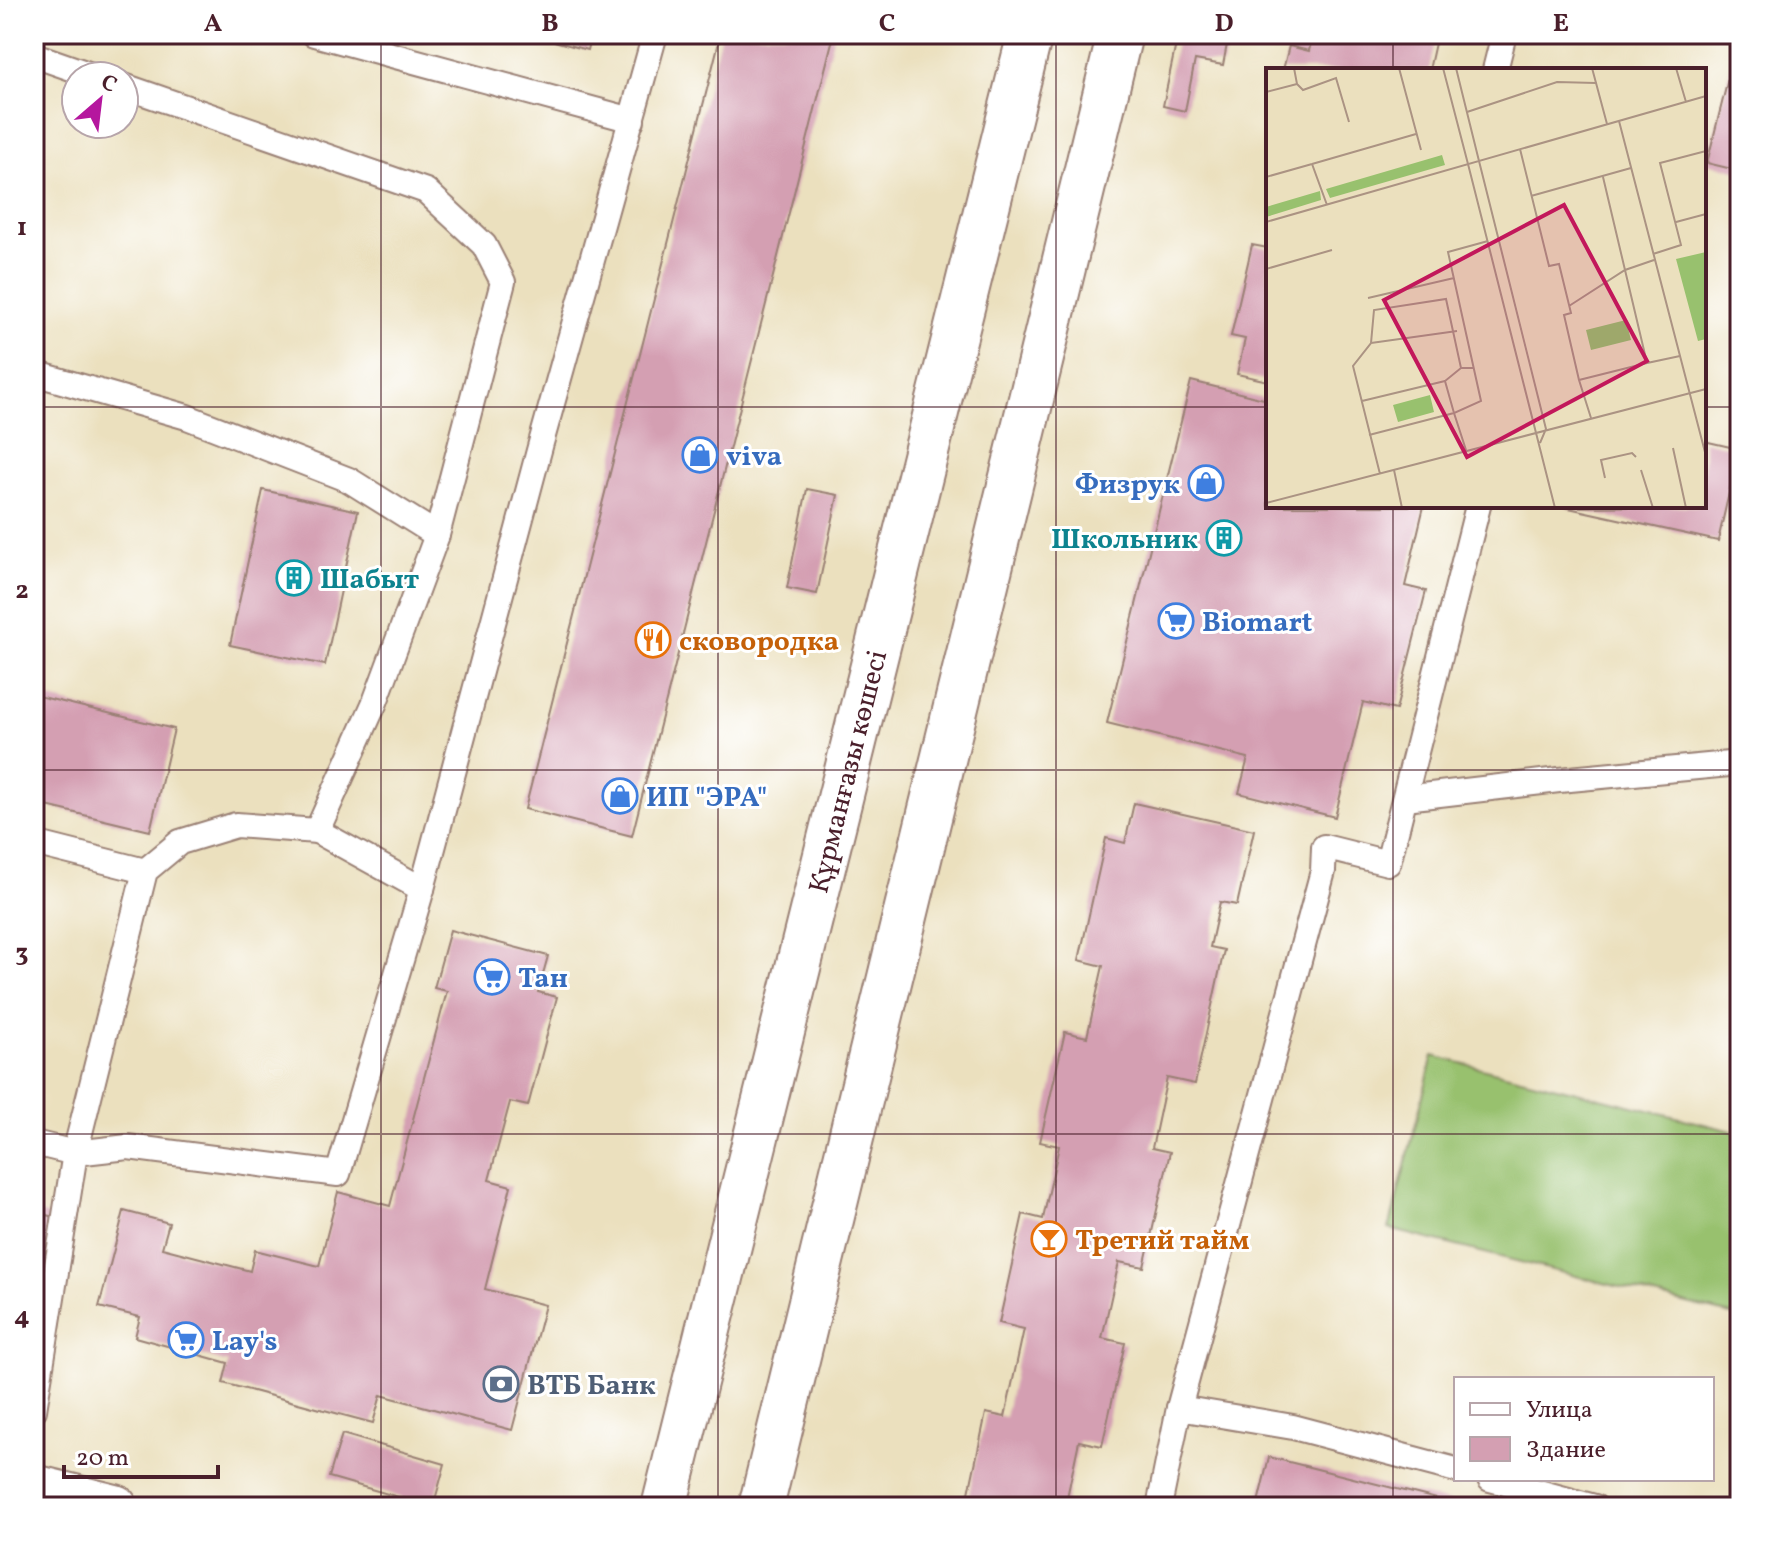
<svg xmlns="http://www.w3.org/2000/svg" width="1774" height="1541" viewBox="0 0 1774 1541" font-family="Vollkorn,serif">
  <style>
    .pitch { fill: #98c16e; stroke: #71704c; stroke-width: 2 }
    .building { fill: #d49fb2 }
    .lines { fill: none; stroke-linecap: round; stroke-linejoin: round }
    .lane-casing { stroke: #9a8074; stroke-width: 28 }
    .secondary-casing { stroke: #9a8074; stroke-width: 48 }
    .lane { stroke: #fff; stroke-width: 24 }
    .secondary { stroke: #fff; stroke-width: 44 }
    .grid { fill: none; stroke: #4a1f2b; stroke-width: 2; stroke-opacity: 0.55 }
    .labels { text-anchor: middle; stroke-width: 6; stroke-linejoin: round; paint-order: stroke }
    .shop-label { font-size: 28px; font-weight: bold; fill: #366cbe; stroke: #fff; text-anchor: start }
    .culture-label { font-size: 28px; font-weight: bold; fill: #0d838f; stroke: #fff; text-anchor: end }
    .food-label { font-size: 28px; font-weight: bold; fill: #c56008; stroke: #fff; text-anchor: start }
    .street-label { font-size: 28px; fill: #4a1f2b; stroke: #fff }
    .service-label { font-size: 28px; font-weight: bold; fill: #4e5e75; stroke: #fff; text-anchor: start }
    .inset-road { fill: none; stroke: #ab9383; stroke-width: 2 }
    .view { fill: #c2185b; fill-opacity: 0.15; stroke: #c2185b; stroke-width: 4 }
    .inset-edge { fill: none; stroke: #4a1f2b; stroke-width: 4 }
    .neatline { fill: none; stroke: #4a1f2b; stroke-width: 3 }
    .grid-label { font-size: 26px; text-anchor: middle; font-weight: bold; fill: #4a1f2b }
  </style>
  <rect width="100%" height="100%" fill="#fff"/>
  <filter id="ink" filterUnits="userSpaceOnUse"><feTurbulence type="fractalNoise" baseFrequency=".0125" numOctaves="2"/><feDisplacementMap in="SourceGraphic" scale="16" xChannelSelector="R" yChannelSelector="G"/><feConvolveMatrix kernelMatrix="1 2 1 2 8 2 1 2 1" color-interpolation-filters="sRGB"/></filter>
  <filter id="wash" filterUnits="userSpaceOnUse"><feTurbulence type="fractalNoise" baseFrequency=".006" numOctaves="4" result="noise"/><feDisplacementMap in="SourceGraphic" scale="32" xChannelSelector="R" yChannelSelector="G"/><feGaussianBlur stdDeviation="1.8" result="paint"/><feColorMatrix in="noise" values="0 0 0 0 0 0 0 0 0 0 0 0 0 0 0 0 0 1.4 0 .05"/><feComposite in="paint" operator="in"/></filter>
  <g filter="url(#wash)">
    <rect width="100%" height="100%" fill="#ebe0be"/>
    <polygon class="pitch" points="1433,1056 1740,1133 1740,1296 1735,1316 1389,1229"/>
    <g id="blocks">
      <g class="building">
        <polygon points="528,34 591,34 587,50"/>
        <polygon points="721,34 834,34 632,836 525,809"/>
        <polygon points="1178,34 1229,34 1223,65 1195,60 1185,111 1163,106"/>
        <polygon points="1313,34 1437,34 1429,70 1283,70 1289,46 1309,51"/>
        <polygon points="1739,35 1740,35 1740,171 1707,163"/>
        <polygon points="1252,245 1268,248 1268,381 1237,374 1245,339 1231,336"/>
        <polygon points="1191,381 1268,400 1268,506 1424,506 1405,586 1426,591 1396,710 1363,702 1335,817 1239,793 1248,758 1107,723"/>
        <polygon points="1704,441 1739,449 1718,541 1564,507 1704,506"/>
        <polygon points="807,489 838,495 817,594 787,588"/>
        <polygon points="263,490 358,511 325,665 230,645"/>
        <polygon points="34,695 174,729 150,831 34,803"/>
        <polygon points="1134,803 1254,830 1237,905 1220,902 1210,947 1224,950 1195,1084 1167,1078 1152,1148 1170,1152 1144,1267 1119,1262 1102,1338 1125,1343 1102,1446 1079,1441 1065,1507 980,1507 982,1501 968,1498 986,1413 1005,1417 1024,1329 999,1323 1023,1214 1043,1219 1059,1146 1040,1142 1065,1032 1087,1037 1103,966 1079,960 1106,838 1125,843"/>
        <polygon points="450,930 548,956 538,992 557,997 528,1106 510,1102 489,1180 511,1186 485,1289 545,1305 512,1430 381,1395 373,1423 223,1383 228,1363 135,1337 140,1317 99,1307 124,1211 169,1223 162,1248 250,1271 255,1250 319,1266 338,1192 390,1206 447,991 434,988"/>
        <polygon points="34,1212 54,1217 35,1291 34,1291"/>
        <polygon points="342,1434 445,1464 433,1507 329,1477"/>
        <polygon points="1269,1457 1465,1506 1465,1507 1257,1507"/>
      </g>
    </g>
  </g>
  <g filter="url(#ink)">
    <use href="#blocks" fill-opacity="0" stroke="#9a8074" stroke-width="2"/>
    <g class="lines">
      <defs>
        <g id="lane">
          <polyline points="314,34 632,120"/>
          <polyline points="34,55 94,76"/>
          <polyline points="1495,70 1504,34"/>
          <polyline points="124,86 426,191 484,245 503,282 437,535 375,702 317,831 422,889"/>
          <polyline points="34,373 187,417 349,480 437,535"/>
          <polyline points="1405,798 1559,780 1740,763"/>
          <polyline points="34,843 145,871"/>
          <polyline points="34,1143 75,1153 145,871 180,842 236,825 317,831"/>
          <polyline points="1179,1408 1323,871 1324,847 1388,863 1478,506"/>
          <polyline points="34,1410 75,1153 128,1147 338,1174 422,889 541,443 655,34"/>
          <polyline points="1490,1479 1595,1507"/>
          <polyline points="1159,1507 1179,1408 1293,1427 1456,1470"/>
        </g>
        <g id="secondary">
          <polyline points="34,1487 115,1507"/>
          <path id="s1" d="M664 1507 1030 34"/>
          <polyline points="761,1507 1120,34"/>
        </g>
      </defs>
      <use href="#lane" class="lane-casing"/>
      <use href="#secondary" class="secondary-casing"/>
      <use href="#lane" class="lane"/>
      <use href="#secondary" class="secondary"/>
    </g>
  </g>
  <path class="grid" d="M381 34V1507M718 34V1507M1056 34V1507M1393 34V70M34 407H1268M1704 407H1740M1393 506V1507M34 770H1740M34 1134H1740"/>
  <defs>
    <symbol id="shop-ring" viewBox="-11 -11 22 22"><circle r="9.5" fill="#fff" stroke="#3f7fe0" stroke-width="1.5"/><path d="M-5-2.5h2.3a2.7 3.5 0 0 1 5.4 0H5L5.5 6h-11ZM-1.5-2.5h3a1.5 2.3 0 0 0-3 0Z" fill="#3f7fe0"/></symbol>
    <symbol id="building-ring" viewBox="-11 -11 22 22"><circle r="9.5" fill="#fff" stroke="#0f9aa8" stroke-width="1.5"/><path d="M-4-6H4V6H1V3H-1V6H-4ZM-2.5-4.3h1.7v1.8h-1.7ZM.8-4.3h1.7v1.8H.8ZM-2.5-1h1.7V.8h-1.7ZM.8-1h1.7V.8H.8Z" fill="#0f9aa8"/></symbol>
    <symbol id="supermarket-ring" viewBox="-11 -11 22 22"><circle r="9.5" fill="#fff" stroke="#3f7fe0" stroke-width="1.5"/><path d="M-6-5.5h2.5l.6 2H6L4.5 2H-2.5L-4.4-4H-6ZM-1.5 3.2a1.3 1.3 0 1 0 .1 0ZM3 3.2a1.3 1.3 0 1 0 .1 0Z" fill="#3f7fe0"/></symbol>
    <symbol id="restaurant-ring" viewBox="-11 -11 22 22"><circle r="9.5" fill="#fff" stroke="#e8710a" stroke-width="1.5"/><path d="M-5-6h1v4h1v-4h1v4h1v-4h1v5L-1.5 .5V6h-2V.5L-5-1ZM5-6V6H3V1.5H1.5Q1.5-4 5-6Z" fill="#e8710a"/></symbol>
    <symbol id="bar-ring" viewBox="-11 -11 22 22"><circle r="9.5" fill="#fff" stroke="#e8710a" stroke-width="1.5"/><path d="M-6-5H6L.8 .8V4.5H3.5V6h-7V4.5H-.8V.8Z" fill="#e8710a"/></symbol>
    <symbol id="bank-ring" viewBox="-11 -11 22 22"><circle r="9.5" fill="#fff" stroke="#5c6f8a" stroke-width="1.5"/><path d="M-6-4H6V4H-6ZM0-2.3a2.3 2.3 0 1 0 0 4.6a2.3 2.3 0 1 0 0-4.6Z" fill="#5c6f8a"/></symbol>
  </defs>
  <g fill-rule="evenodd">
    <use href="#shop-ring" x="680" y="435" width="40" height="40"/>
    <use href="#shop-ring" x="1186" y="463" width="40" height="40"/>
    <use href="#building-ring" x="1204" y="518" width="40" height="40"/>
    <use href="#building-ring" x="274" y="558" width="40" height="40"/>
    <use href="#supermarket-ring" x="1156" y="601" width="40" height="40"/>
    <use href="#restaurant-ring" x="633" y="620" width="40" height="40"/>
    <use href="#shop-ring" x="600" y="776" width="40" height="40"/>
    <use href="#supermarket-ring" x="472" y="957" width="40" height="40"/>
    <use href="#bar-ring" x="1029" y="1219" width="40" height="40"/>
    <use href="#supermarket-ring" x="166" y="1320" width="40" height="40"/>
    <use href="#bank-ring" x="481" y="1364" width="40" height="40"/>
  </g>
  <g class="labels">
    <g class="shop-label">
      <text x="726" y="465">viva</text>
      <text x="1180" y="493" text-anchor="end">Физрук</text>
      <text x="1202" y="631">Biomart</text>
      <text x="646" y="806">ИП "ЭРА"</text>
      <text x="518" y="987">Тан</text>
      <text x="212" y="1350">Lay's</text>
    </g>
    <g class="culture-label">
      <text x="1198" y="548">Школьник</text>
      <text x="320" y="588" text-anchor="start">Шабыт</text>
    </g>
    <g class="food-label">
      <text x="679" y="650">сковородка</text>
      <text x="1075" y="1249">Третий тайм</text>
    </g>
    <g class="street-label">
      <text dy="10" stroke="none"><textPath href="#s1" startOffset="758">Құрманғазы көшесі</textPath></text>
    </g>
    <g class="service-label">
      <text x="527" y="1394">ВТБ Банк</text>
    </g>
  </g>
  <g transform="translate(1266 68)">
    <rect width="440" height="440" fill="#ebe0be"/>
    <path d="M176 87 179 97 64 130 60 121ZM54 123 55 132 0 149V139Z" fill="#98c16e"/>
    <path d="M440 184V271L432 273 410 191ZM360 252 365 272 325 282 320 262ZM164 327 168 344 132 354 127 337Z" fill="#98c16e"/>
    <path class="inset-road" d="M133 0 155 82M177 0 202 96M190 0 213 93M326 0 341 56M410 0 420 34M31 16 37 22 70 10 83 54M0 24 31 16 28 0M201 44 291 14 330 15M353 53 440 388M254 81 283 198 293 196 305 245 298 247 313 312M213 93 280 361 274 375M46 96 150 66M202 96 289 440M0 109 46 96 61 137M337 109 381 295 414 288M265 128 365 100M0 154 440 28M410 154 440 146M387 186 415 177 394 95 440 83M0 201 66 182M102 230 188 210M303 238 359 202 388 192M105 275 191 263M96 333 179 313M325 350 313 312 381 295M103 367 188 345 179 313 195 300M407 380 420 440M200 382 188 345 215 333 182 184 222 173M128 402 136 440M375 402 387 440M114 406 87 298 105 275 108 242 180 231 195 300H208M339 410 335 392 366 385 370 389M0 435 440 321"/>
    <path class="view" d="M298 137 381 293 201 389 118 232Z"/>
    <rect width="440" height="440" class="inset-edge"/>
  </g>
  <rect width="1774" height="1541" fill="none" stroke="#fff" stroke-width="88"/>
  <rect x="1454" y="1377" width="260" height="104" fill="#ffffff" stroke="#b7a5aa" stroke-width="2"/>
  <rect x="1470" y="1403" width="40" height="12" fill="#ffffff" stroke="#b7a5aa" stroke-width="2"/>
  <text x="1526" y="1417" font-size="24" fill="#4a1f2b">Улица</text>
  <rect x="1470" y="1437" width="40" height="24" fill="#d49fb2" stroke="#b7a5aa" stroke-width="2"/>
  <text x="1526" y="1457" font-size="24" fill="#4a1f2b">Здание</text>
  <g transform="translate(100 100) rotate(28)"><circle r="38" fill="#ffffff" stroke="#b7a5aa" stroke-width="2"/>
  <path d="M0-6L14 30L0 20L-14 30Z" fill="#b5179e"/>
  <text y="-12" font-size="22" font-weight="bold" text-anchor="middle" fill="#4a1f2b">С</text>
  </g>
  <path d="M64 1465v12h154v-12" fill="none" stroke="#4a1f2b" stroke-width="4"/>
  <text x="76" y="1465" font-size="24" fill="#4a1f2b" stroke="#ffffff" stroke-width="6" paint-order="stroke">20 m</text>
  <rect x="44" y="44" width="1686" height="1453" class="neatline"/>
  <g class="grid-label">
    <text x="213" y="31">A</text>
    <text x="550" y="31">B</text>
    <text x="887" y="31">C</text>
    <text x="1224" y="31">D</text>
    <text x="1561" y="31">E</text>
    <text x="22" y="235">1</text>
    <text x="22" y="598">2</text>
    <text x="22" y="961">3</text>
    <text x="22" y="1324">4</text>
  </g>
</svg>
